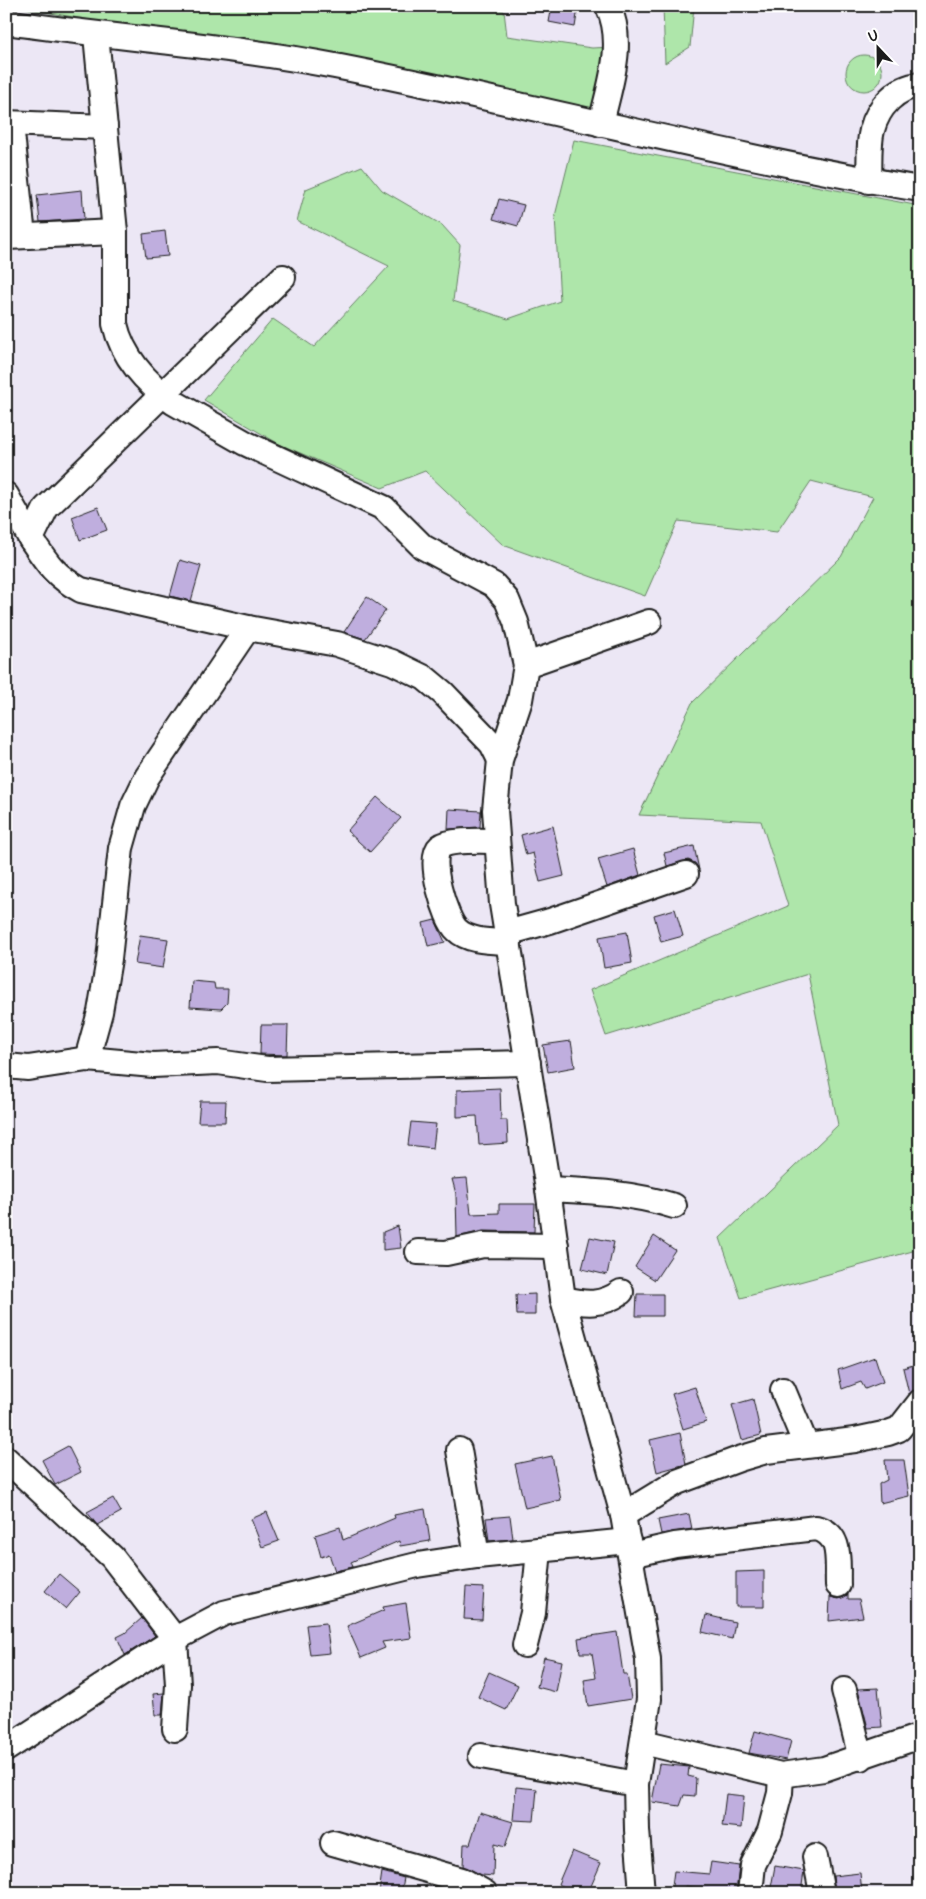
<svg xmlns="http://www.w3.org/2000/svg" width="926" height="1899" viewBox="0 0 926 1899" font-family="Pangolin,sans-serif">
  <style>
    .green { fill: #aee6aa; stroke: #658163 }
    .building { fill: #bfaede; stroke: #1c1c1c }
    .lines { fill: none; stroke-linecap: round; stroke-linejoin: round }
    .minor-casing { stroke: #1c1c1c; stroke-width: 28 }
    .minor { stroke: #fff; stroke-width: 24 }
  </style>
  <rect width="100%" height="100%" fill="#ece7f5"/>
  <filter id="ink" filterUnits="userSpaceOnUse"><feTurbulence type="fractalNoise" baseFrequency=".02" numOctaves="2"/><feDisplacementMap in="SourceGraphic" scale="10" xChannelSelector="R" yChannelSelector="G"/><feConvolveMatrix kernelMatrix="1 2 1 2 8 2 1 2 1" color-interpolation-filters="sRGB"/></filter>
  <g filter="url(#ink)">
    <g class="green">
      <polygon points="12,6 468,6 504,11 507,36 592,48 614,47 594,111"/>
      <polygon points="663,6 694,6 690,47 665,63"/>
      <circle cx="864" cy="73" r="18"/>
      <polygon points="574,140 920,206 920,1249 741,1298 720,1238 838,1125 808,974 606,1036 590,990 788,906 761,821 639,815 692,703 841,557 873,497 811,481 777,532 678,521 645,596 503,545 425,471 382,488 279,444 204,400 273,319 314,347 389,266 297,221 306,189 362,166 382,190 442,225 460,245 453,301 508,319 560,301 555,216"/>
    </g>
    <g class="building">
      <polygon points="552,6 578,8 575,27 549,22"/>
      <polygon points="82,190 84,219 40,222 37,195"/>
      <polygon points="499,199 524,205 518,226 493,219"/>
      <polygon points="165,231 168,256 146,258 143,234"/>
      <polygon points="98,507 107,530 80,540 72,517"/>
      <polygon points="180,560 201,566 191,601 170,596"/>
      <polygon points="367,597 386,610 365,639 344,632"/>
      <polygon points="377,797 401,818 370,852 347,831"/>
      <polygon points="449,809 481,811 480,827 448,829"/>
      <polygon points="553,826 564,876 540,882 533,853 526,855 521,835"/>
      <polygon points="694,846 699,870 695,863 688,860 667,866 664,853"/>
      <polygon points="633,849 640,875 607,887 598,859"/>
      <polygon points="675,909 683,936 661,942 654,915"/>
      <polygon points="435,920 445,942 428,946 423,923"/>
      <polygon points="627,932 632,963 604,968 599,937"/>
      <polygon points="140,935 168,939 163,968 135,964"/>
      <polygon points="192,981 214,983 215,989 228,989 227,1003 221,1009 190,1007"/>
      <polygon points="261,1025 288,1025 287,1055 260,1054"/>
      <polygon points="571,1041 575,1067 548,1072 543,1045"/>
      <polygon points="500,1088 501,1120 507,1120 508,1143 479,1145 477,1116 457,1117 457,1090"/>
      <polygon points="200,1101 226,1101 225,1122 198,1122"/>
      <polygon points="411,1122 436,1124 433,1148 408,1145"/>
      <polygon points="467,1178 471,1214 499,1213 499,1204 535,1204 534,1232 483,1231 457,1237 456,1194 452,1179"/>
      <polygon points="398,1226 401,1248 383,1250 383,1232"/>
      <polygon points="654,1236 675,1250 655,1280 635,1267"/>
      <polygon points="590,1237 614,1242 607,1275 582,1269"/>
      <polygon points="535,1294 535,1315 517,1315 516,1295"/>
      <polygon points="637,1294 663,1294 663,1316 636,1316"/>
      <polygon points="875,1357 883,1382 865,1389 861,1382 842,1389 838,1370"/>
      <polygon points="920,1363 920,1389 909,1394 903,1368"/>
      <polygon points="695,1387 706,1422 683,1429 672,1394"/>
      <polygon points="753,1399 761,1435 742,1440 732,1405"/>
      <polygon points="680,1433 686,1464 657,1472 650,1440"/>
      <polygon points="68,1446 81,1472 55,1485 42,1460"/>
      <polygon points="552,1456 561,1500 525,1508 515,1464"/>
      <polygon points="885,1460 904,1460 909,1496 880,1503 879,1484 887,1480"/>
      <polygon points="113,1498 121,1512 97,1525 87,1512"/>
      <polygon points="425,1509 430,1541 400,1546 399,1541 351,1562 353,1567 335,1571 329,1554 321,1557 315,1535 340,1527 343,1540 395,1518 394,1515"/>
      <polygon points="267,1512 279,1541 262,1547 251,1519"/>
      <polygon points="689,1514 692,1529 661,1534 658,1520"/>
      <polygon points="510,1516 513,1539 489,1541 486,1518"/>
      <polygon points="764,1571 764,1607 736,1607 736,1572"/>
      <polygon points="59,1574 80,1592 66,1609 45,1591"/>
      <polygon points="466,1587 484,1588 482,1620 464,1619"/>
      <polygon points="848,1594 848,1599 859,1599 863,1617 829,1621 830,1597 839,1599"/>
      <polygon points="406,1603 411,1638 382,1642 385,1648 361,1658 347,1626 384,1610 383,1607"/>
      <polygon points="706,1615 735,1622 732,1639 702,1632"/>
      <polygon points="142,1618 155,1636 125,1655 117,1637 125,1633"/>
      <polygon points="326,1623 330,1653 310,1655 306,1625"/>
      <polygon points="617,1632 623,1674 627,1674 631,1699 588,1706 584,1680 596,1678 592,1653 580,1653 578,1638"/>
      <polygon points="544,1657 562,1661 556,1692 537,1687"/>
      <polygon points="489,1672 518,1685 506,1710 478,1697"/>
      <polygon points="878,1688 882,1727 868,1728 858,1689"/>
      <polygon points="164,1693 162,1715 155,1715 153,1694"/>
      <polygon points="755,1731 791,1741 786,1760 749,1753"/>
      <polygon points="659,1764 689,1767 688,1776 696,1778 695,1796 684,1795 680,1806 652,1802"/>
      <polygon points="516,1787 537,1789 534,1821 513,1820"/>
      <polygon points="726,1794 744,1796 741,1828 722,1826"/>
      <polygon points="480,1812 513,1822 505,1847 494,1844 493,1876 482,1875 463,1866 464,1844 470,1844"/>
      <polygon points="572,1851 601,1863 588,1893 579,1893 558,1884"/>
      <polygon points="711,1862 739,1866 736,1893 685,1886 684,1893 671,1893 674,1871 709,1874"/>
      <polygon points="775,1866 804,1871 801,1893 770,1893"/>
      <polygon points="382,1872 404,1878 401,1893 379,1893"/>
      <polygon points="860,1873 862,1893 835,1893 833,1876"/>
    </g>
    <g class="lines">
      <defs>
        <g id="minor">
          <path d="M6 22C115 38 227 45 335 66 531 104 723 156 920 189"/>
          <path d="M96 35 115 232V324C122 356 146 383 173 402L245 443 384 508 423 547 494 585 507 600 516 622 526 665 520 700 500 760 495 810 502 904 548 1189 563 1299 623 1515 648 1659 649 1699 636 1784 637 1830 642 1893"/>
          <polyline points="6,123 105,127"/>
          <polyline points="11,124 23,236"/>
          <path d="M601 124C609 86 626 44 608 6"/>
          <path d="M869 181C870 165 868 145 872 130 878 107 896 87 920 85"/>
          <polyline points="7,237 115,232"/>
          <path d="M283 277 46 508 31 539C47 563 55 576 81 590L248 628 337 644 392 662 425 678 443 693 492 744 500 760"/>
          <polyline points="6,495 31,539"/>
          <polyline points="526,665 649,622"/>
          <path d="M497 841C484 841 450 839 440 847 427 858 445 919 457 930 469 942 493 941 509 942"/>
          <polyline points="507,933 550,921 686,874"/>
          <polyline points="87,1059 100,1012 109,959 121,848 133,806 147,777 248,628"/>
          <polyline points="6,1066 28,1068 87,1059 153,1065 218,1062 267,1069 528,1063"/>
          <path d="M548 1189C592 1191 632 1193 674 1206"/>
          <polyline points="418,1252 446,1253 483,1245 556,1246"/>
          <path d="M563 1299C585 1304 602 1306 621 1292"/>
          <polyline points="783,1390 806,1445"/>
          <polyline points="459,1450 477,1556"/>
          <polyline points="6,1459 112,1557 175,1639 178,1685 175,1729"/>
          <polyline points="623,1515 677,1482 739,1459 766,1451 855,1440 888,1433 899,1429 920,1402"/>
          <path d="M631 1555 675 1545 816 1528C843 1534 837 1562 838 1585"/>
          <polyline points="525,1645 533,1613 539,1550"/>
          <polyline points="844,1690 861,1758"/>
          <polyline points="643,1742 781,1775 824,1769 920,1736"/>
          <polyline points="6,1749 175,1639 224,1613 417,1565 477,1556 628,1541"/>
          <polyline points="481,1756 636,1784"/>
          <polyline points="333,1843 462,1880 485,1893"/>
          <polyline points="815,1857 822,1893"/>
          <polyline points="750,1893 753,1865 770,1831 780,1793 781,1775"/>
        </g>
      </defs>
      <use href="#minor" class="minor-casing"/>
      <use href="#minor" class="minor"/>
    </g>
  </g>
  <rect width="926" height="1899" fill="none" stroke="#fff" stroke-width="25"/>
  <rect x="12" y="12" width="901" height="1874" fill="none" stroke="#1c1c1c" stroke-width="2" filter="url(#ink)"/>
  <g transform="translate(878 48) rotate(338)" stroke="#ffffff" stroke-width="4" paint-order="stroke">
  <path d="M0-4L9 19L0 12L-9 19Z" fill="#1c1c1c"/>
  <text y="-8" font-size="14" font-weight="bold" text-anchor="middle" fill="#1c1c1c">U</text>
  </g>
</svg>
